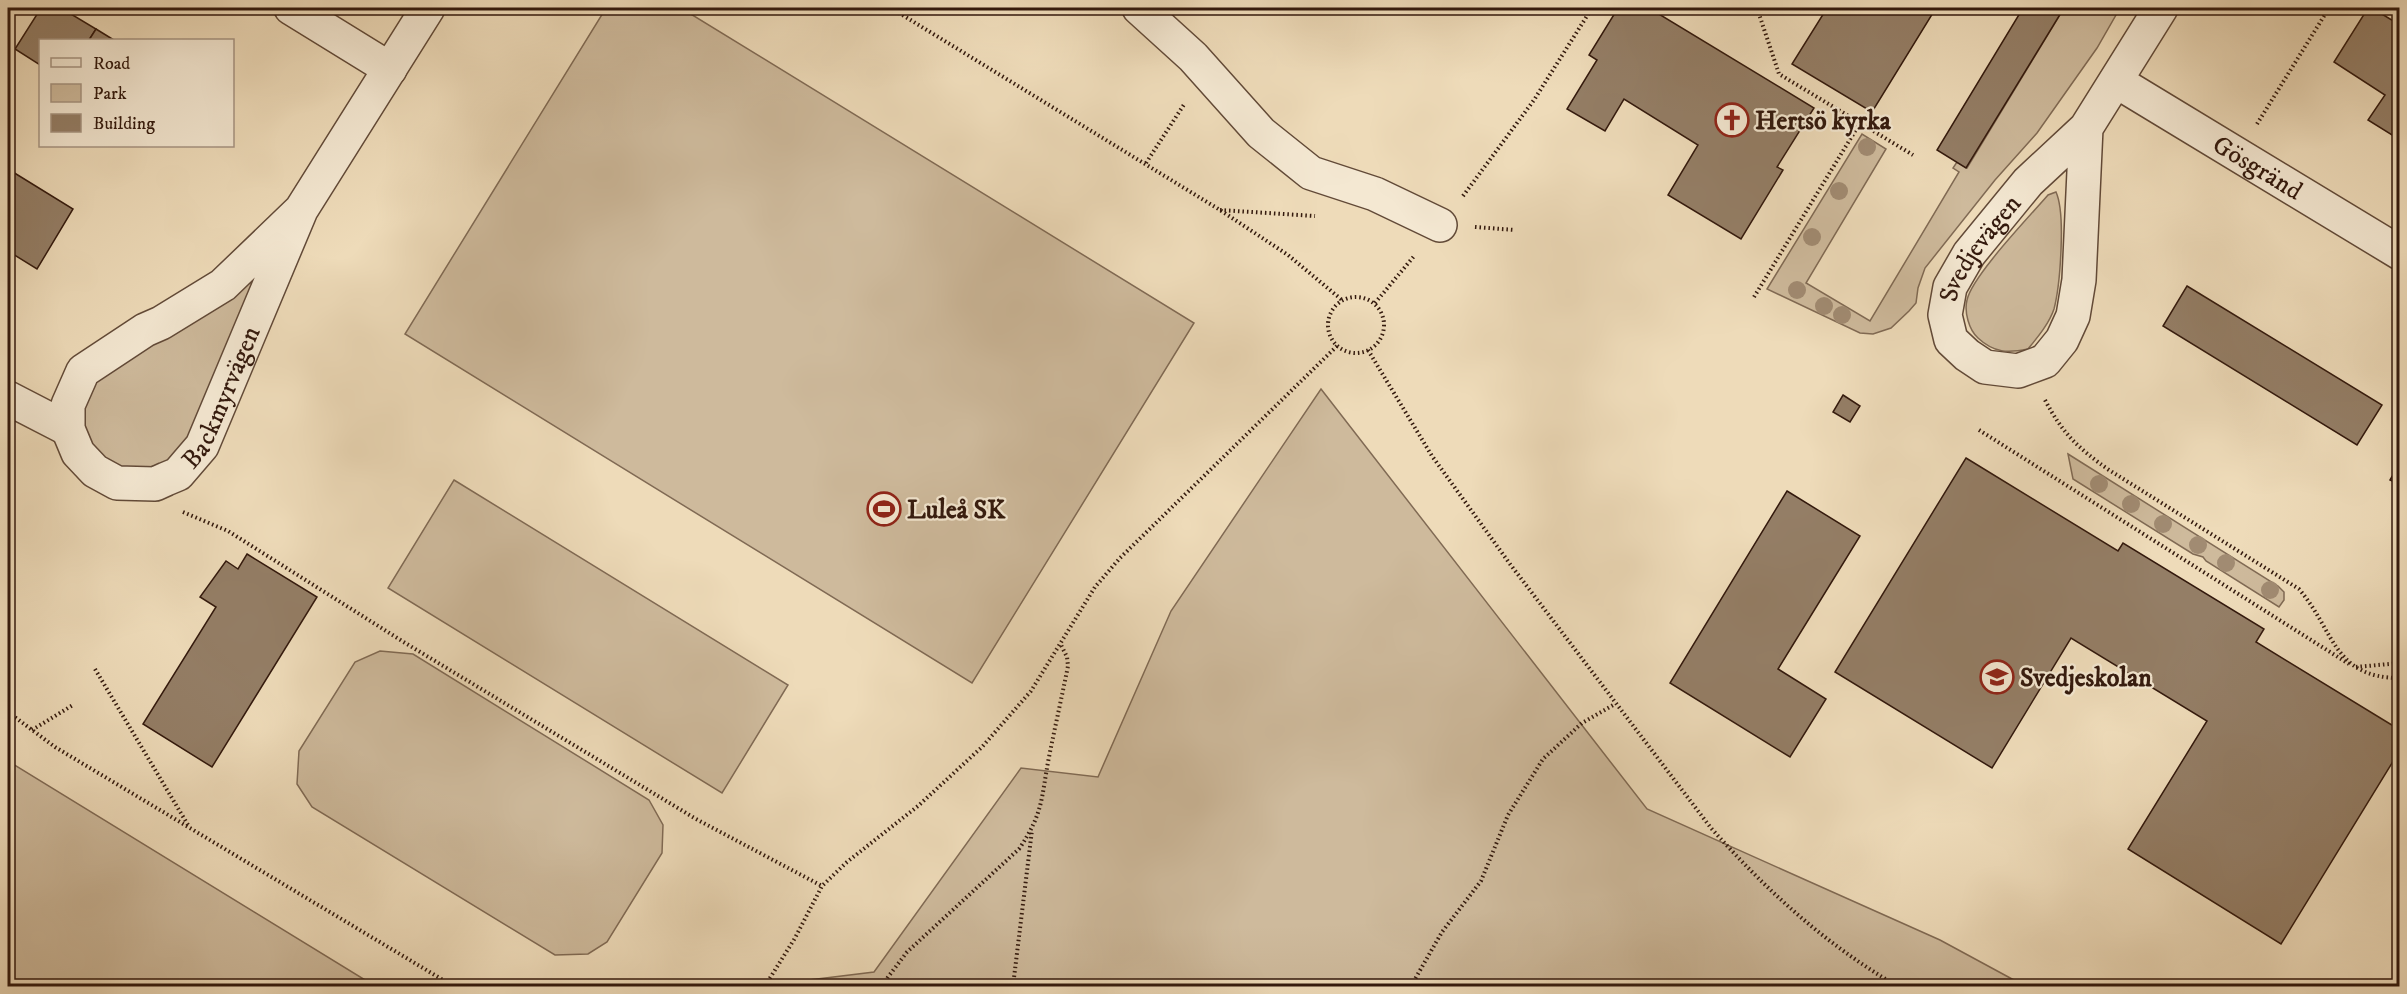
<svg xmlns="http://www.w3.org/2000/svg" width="2407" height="994" viewBox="0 0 2407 994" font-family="'IM FELL DW Pica',serif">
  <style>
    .green { fill: #ceba9c; stroke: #806a54; stroke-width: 1.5 }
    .building { fill: #947e66; stroke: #33190d; stroke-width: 1.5 }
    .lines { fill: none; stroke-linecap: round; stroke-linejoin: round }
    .minor-casing { stroke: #624a38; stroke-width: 36 }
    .path { stroke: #33190d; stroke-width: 4; stroke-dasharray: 1.5 3; stroke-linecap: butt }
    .minor { stroke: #f4e8d2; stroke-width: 33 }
    .tree { fill: #a18b72 }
    .labels { text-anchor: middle; stroke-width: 4.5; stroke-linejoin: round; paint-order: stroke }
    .poi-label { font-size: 26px; font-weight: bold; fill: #33190d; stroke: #f4e8d2; text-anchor: start }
    .street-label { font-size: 26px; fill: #33190d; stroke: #f4e8d2 }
  </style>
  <rect width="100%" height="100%" fill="#eedbb9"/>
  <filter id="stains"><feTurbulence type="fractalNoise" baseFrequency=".00333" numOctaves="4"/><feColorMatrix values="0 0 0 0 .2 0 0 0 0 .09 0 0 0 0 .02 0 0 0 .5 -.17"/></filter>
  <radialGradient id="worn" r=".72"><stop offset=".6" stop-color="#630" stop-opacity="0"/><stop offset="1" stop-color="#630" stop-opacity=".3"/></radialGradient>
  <g class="green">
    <polygon points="606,8 681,8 1194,323 972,683 405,334"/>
    <polygon points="2064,8 2120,8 2097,48 2037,133 1995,180 1925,268 1918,288 1916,303 1909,311 1891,328 1873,334 1860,333 1767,289 1862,134 1886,149 1806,283 1870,321 1959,172 1953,168 1957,162 1967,168"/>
    <path d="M2056 192C2066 214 2060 286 2054 309 2049 324 2037 338 2028 349 2008 353 1994 353 1978 338 1969 330 1964 312 1967 300 1972 276 2030 216 2048 195Z"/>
    <polygon points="296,216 204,448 128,486 65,423 86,366"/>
    <polygon points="1321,389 1647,809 1940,940 2025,986 759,986 874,972 1021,768 1098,777 1171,611"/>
    <polygon points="2068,454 2278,586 2284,592 2284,600 2279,607 2206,561 2203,557 2193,554 2073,479"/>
    <polygon points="454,480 788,685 722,793 388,588"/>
    <polygon points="380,651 413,654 649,800 663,825 662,853 607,942 588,954 555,955 312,807 297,784 299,751 355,662"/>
    <polygon points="8,761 375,986 8,986"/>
  </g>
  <g class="building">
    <polygon points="41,8 61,8 96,29 89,40 40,40 40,65 15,49"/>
    <polygon points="1618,8 1649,8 1814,108 1777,167 1783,170 1741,239 1668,195 1698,145 1624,99 1605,131 1567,109 1597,60 1589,55"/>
    <polygon points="1827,8 1936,8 1872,112 1792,64"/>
    <polygon points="2023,8 2064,8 1966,168 1937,150"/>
    <polygon points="2368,8 2372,8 2400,25 2400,140 2368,120 2385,95 2334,62"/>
    <polygon points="96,29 114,40 89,40"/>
    <polygon points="8,169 73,209 37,269 8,251"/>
    <polygon points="2187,286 2382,405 2357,445 2163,326"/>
    <polygon points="1843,395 1860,406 1850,422 1833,412"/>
    <polygon points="1966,458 2118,551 2123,543 2264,629 2256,642 2400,730 2400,750 2281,944 2128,849 2207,721 2071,638 1992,768 1835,672"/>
    <polygon points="2400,463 2400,485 2390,480"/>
    <polygon points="1787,491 1860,536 1778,669 1826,699 1790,757 1670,683"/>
    <polygon points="247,554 317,597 212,767 143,724 216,607 200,597 226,561 238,569"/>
  </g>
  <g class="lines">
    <defs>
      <g id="minor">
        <polyline points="291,8 390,69"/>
        <polyline points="1139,8 1193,57 1261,133 1311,173 1375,194 1440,225"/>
        <path id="s1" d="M2116 81 2400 253"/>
        <path id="s2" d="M2086 128 2079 280 2073 316 2062 340 2045 361 2018 371 1985 367 1967 355 1951 340 1945 315 1950 287 1969 254 2028 182 2086 128 2161 8"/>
        <path id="s3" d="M301 210 223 285 161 323 145 330 83 371 68 405V429L78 453 95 471 117 483 155 484 166 479 178 474 202 446 301 210 428 8"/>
        <polyline points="8,398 68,429"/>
      </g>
    </defs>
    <use href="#minor" class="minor-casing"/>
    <g class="path">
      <polyline points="891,8 1220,210 1288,255 1342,300"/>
      <polyline points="1757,8 1779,74 1913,155"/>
      <polyline points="2257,124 2329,8"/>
      <polyline points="1146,163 1185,103"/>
      <polyline points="1463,196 1534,100 1592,8"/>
      <polyline points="1220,210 1315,216"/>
      <polyline points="1475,227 1515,230"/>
      <circle cx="1356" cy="325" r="28"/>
      <polyline points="1754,297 1860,123"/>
      <polyline points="1375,303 1415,255"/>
      <path d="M1368 350 1432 456 1510 564 1711 828C1768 892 1824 943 1897 986"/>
      <path d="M2045 400C2063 434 2078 448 2109 470L2299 589C2335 631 2333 678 2400 678"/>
      <polyline points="1979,430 2349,664"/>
      <polyline points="183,512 228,531 402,641 696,819 822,886"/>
      <polyline points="2356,667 2400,663"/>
      <polyline points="95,669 188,825"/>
      <polyline points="8,712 55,747 453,986"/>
      <polyline points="32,730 73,705"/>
      <polyline points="765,986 795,938 822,886 847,862 918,806 982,747 1031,691 1095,587 1120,558 1337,346"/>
      <path d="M883 986 888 977 907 952 1019 849C1044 812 1041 798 1049 757 1055 727 1062 696 1068 666L1067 657 1061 645"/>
      <polyline points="1013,986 1032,830"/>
      <polyline points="1411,986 1442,932 1481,881 1508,815 1543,759 1582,723 1615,704"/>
    </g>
    <use href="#minor" class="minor"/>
  </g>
  <g class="tree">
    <circle cx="1867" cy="147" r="9"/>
    <circle cx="1839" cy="191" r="9"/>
    <circle cx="1812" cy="237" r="9"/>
    <circle cx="1797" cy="290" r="9"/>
    <circle cx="1824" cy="306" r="9"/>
    <circle cx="1842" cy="315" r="9"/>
    <circle cx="2099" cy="484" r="9"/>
    <circle cx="2131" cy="504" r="9"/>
    <circle cx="2163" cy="524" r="9"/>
    <circle cx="2198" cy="545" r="9"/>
    <circle cx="2226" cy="563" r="9"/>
    <circle cx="2270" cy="590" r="9"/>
  </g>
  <defs>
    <symbol id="church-ring" viewBox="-11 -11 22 22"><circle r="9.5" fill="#f4e8d2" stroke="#8f2418" stroke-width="1.5"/><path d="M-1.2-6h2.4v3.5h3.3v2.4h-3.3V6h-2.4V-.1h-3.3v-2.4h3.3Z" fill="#8f2418"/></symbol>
    <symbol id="stadium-ring" viewBox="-11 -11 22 22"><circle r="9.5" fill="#f4e8d2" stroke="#8f2418" stroke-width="1.5"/><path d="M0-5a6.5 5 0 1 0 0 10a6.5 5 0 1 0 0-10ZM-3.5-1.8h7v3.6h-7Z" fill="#8f2418"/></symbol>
    <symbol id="school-ring" viewBox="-11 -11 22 22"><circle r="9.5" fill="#f4e8d2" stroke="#8f2418" stroke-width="1.5"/><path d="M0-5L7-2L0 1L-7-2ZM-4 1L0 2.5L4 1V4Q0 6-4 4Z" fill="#8f2418"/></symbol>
  </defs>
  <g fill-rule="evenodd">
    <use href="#church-ring" x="1713" y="101" width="38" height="38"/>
    <use href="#stadium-ring" x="865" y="490" width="38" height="38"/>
    <use href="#school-ring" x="1978" y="658" width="38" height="38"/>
  </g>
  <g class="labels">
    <g class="poi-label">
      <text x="1755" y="129">Hertsö kyrka</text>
      <text x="907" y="518">Luleå SK</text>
      <text x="2020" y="686">Svedjeskolan</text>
    </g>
    <g class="street-label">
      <text dy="9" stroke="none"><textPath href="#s1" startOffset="166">Gösgränd</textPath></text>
      <text dy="9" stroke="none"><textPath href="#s2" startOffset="450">Svedjevägen</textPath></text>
      <text dy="9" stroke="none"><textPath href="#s3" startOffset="562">Backmyrvägen</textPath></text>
    </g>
  </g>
  <rect width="2407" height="994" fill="none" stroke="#eedbb9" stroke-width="30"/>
  <rect x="9" y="9" width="2389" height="976" fill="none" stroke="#33190d" stroke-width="3"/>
  <rect x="15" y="15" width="2377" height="964" fill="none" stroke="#33190d" stroke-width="1.5"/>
  <rect x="39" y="39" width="195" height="108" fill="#f4e8d2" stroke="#a79583" stroke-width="1.5"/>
  <rect x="51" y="58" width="30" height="9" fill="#f4e8d2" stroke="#a79583" stroke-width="1.5"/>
  <text x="93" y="69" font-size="18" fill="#33190d">Road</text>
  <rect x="51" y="84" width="30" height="18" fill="#ceba9c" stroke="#a79583" stroke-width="1.5"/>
  <text x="93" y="99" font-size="18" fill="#33190d">Park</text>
  <rect x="51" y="114" width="30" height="18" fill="#947e66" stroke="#a79583" stroke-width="1.5"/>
  <text x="93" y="129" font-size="18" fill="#33190d">Building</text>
  <rect width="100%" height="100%" filter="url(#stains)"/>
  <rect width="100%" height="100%" fill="url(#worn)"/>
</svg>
